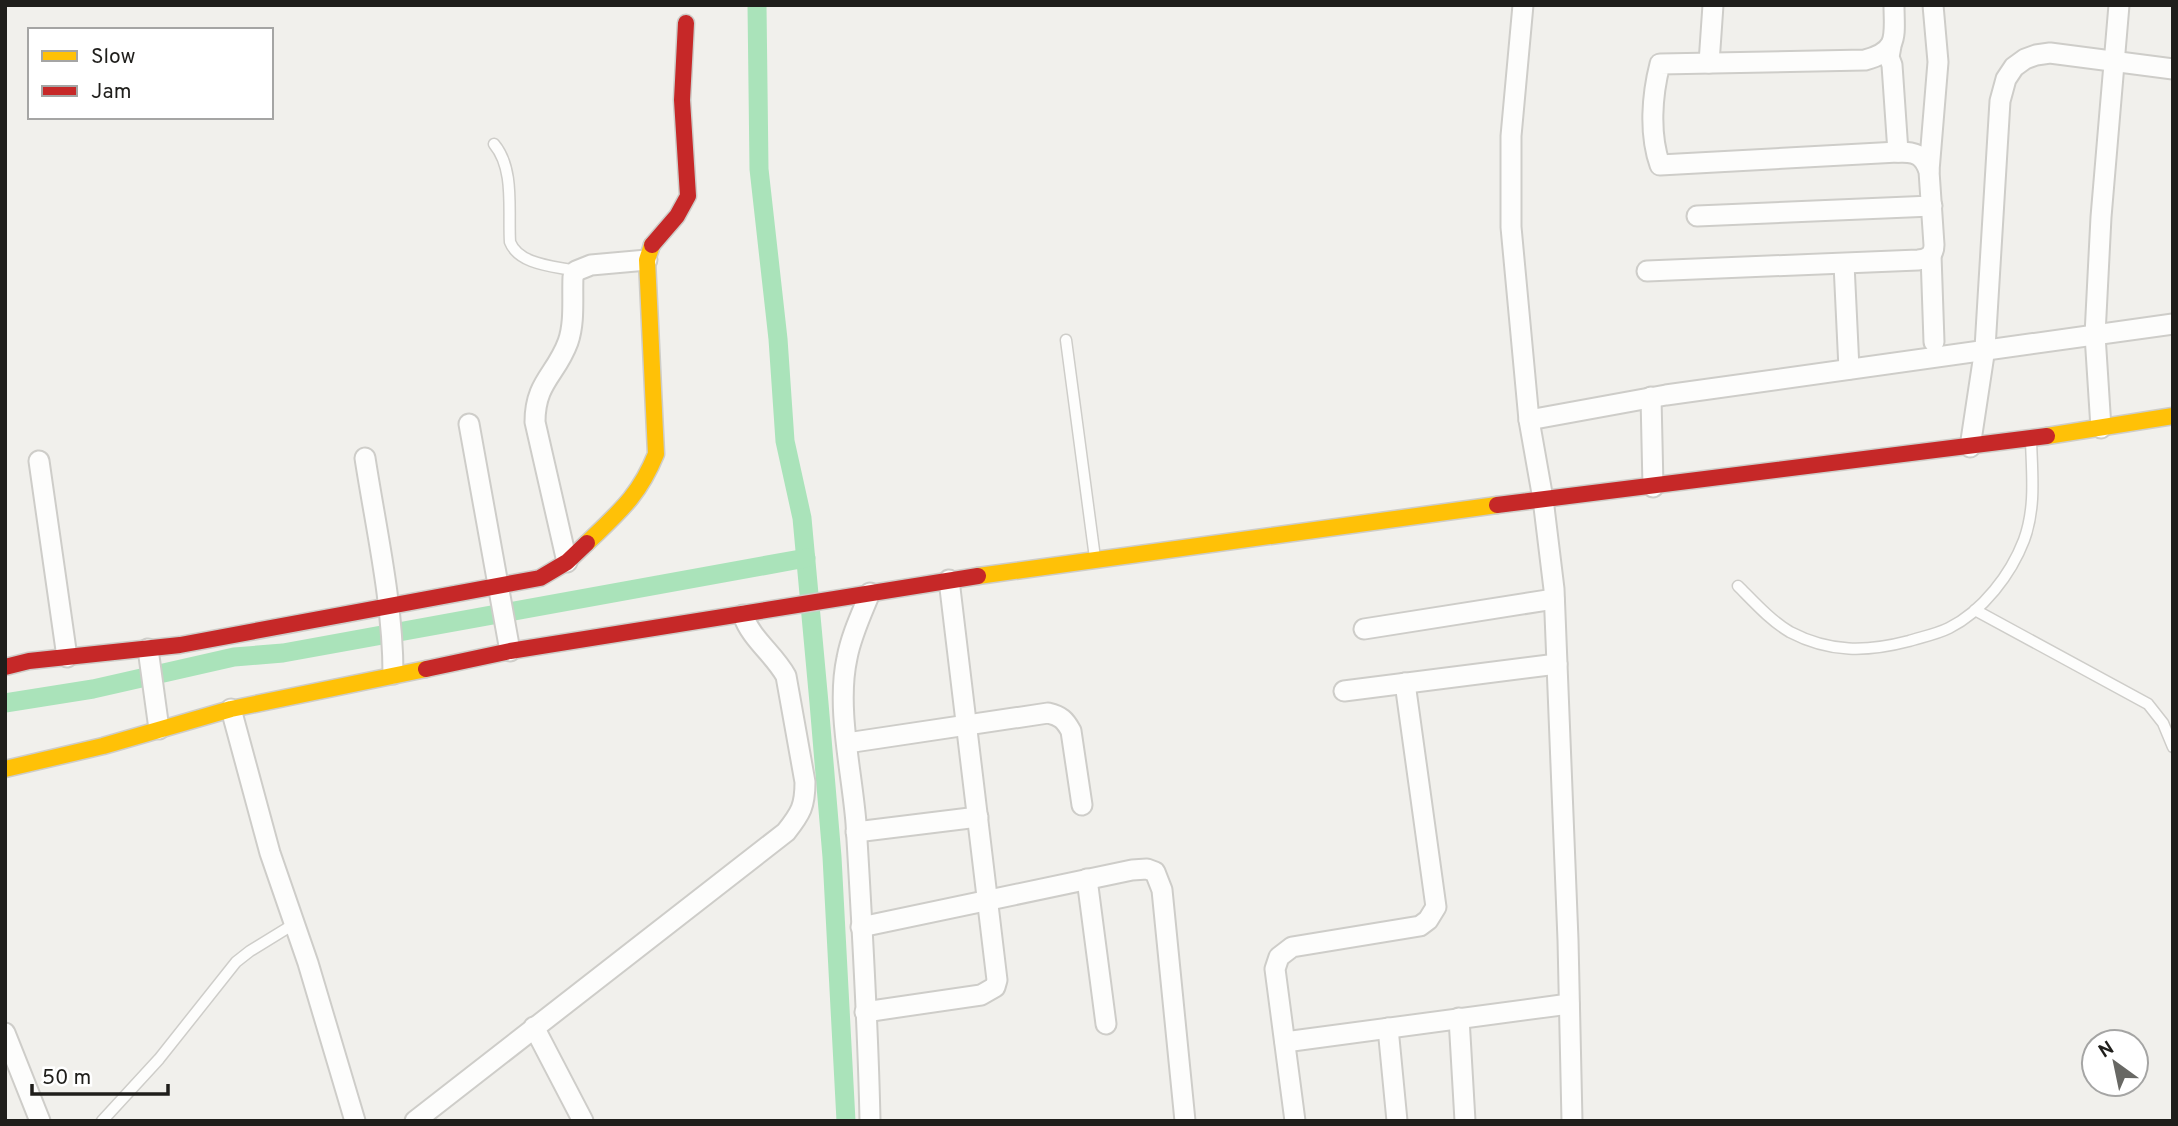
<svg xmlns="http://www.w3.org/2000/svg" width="2178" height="1126" viewBox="0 0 2178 1126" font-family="Overpass,sans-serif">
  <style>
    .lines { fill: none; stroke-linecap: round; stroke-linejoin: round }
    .canal { stroke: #aae3ba; stroke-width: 19 }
    .lane-casing { stroke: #cecdc9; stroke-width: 13 }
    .street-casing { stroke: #cecdc9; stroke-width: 23 }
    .slow-casing { stroke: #cecdc9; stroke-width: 19 }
    .jam-casing { stroke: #cecdc9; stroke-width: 19 }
    .lane { stroke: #fdfdfc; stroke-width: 10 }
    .street { stroke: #fdfdfc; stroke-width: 19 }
    .slow { stroke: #ffc107; stroke-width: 16 }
    .jam { stroke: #c62828; stroke-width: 16 }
  </style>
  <rect width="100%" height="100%" fill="#f1f0ec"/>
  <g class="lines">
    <g class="canal">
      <polyline points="757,5 759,169 778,339 785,441 802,518 819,703 832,857 846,1121"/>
      <polyline points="5,703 93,689 234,657 283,653 806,558"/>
    </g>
    <defs>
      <g id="lane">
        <path d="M494 144C515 169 508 210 510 242 519 265 554 266 576 271"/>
        <polyline points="1066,340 1095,558"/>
        <path d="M1738 586C1754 602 1771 621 1790 632 1830 653 1867 652 1909 641 1922 637 1937 634 1949 628 1983 611 2011 574 2024 540 2036 507 2032 474 2031 440"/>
        <polyline points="1975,610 2148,704 2163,723 2173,747"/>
        <polyline points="102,1121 159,1059 236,962 250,951 294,924"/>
      </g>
      <g id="street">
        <polyline points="1523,5 1511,136 1511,227 1529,420 1543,499 1554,589 1568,940 1572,1121"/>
        <polyline points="1891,46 1889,57 1892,65 1898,152"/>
        <polyline points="1709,63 1713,5"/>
        <polyline points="1929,171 1938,62 1933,5"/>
        <polyline points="1697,216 1932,206"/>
        <polyline points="1931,255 1934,342"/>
        <polyline points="1844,264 1849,369"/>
        <path d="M1647 271 1918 260C1928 259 1934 255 1934 245L1929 171C1923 154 1915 152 1898 152L1660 165C1649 134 1652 95 1660 64L1865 60C1900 51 1894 35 1894 5"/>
        <polyline points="1651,397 1653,487"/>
        <polyline points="1529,420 1666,395 2173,324"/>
        <polyline points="469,424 510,651"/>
        <polyline points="2101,428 2095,335 2101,217 2119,5"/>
        <polyline points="1970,447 1985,348 2000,101 2006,79 2014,67 2025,59 2036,55 2050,53 2173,69"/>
        <path d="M365 458C376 529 393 602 393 674"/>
        <polyline points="39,461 67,657"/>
        <path d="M567 562 535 422C535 382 556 375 568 342 575 322 572 298 573 277L576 271 591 265 647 260"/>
        <path d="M870 593C861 615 851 636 847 658 836 708 852 772 856 823 862 922 868 1021 870 1121"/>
        <polyline points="1364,629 1554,599"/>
        <polyline points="148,649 159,729"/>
        <polyline points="1344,691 1557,664"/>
        <polyline points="231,709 270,853 308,963 355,1121"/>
        <path d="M847 743 1048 713C1061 716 1065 720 1071 731L1082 805"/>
        <polyline points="856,832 978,817"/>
        <polyline points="1087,879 1106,1024"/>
        <polyline points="861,927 1132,870 1147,869 1155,872 1162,890 1185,1121"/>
        <polyline points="865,1012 981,995 995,987 997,980 949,580"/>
        <polyline points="1459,1018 1465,1121"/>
        <polyline points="534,1027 583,1121"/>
        <polyline points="1388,1028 1397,1121"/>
        <polyline points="5,1033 40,1121"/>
        <polyline points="1285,1042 1569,1004"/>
        <path d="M415 1121 786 832C801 813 805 806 805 782L786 676C774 654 751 639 743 615"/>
        <polyline points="1295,1121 1275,969 1279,957 1292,947 1420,926 1428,920 1436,907 1405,683"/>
      </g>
      <g id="slow">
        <polyline points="2047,436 2173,416"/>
        <path d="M587 543C619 512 639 496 656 454L647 260 652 245"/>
        <polyline points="978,576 1497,505"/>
        <polyline points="5,769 103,746 231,709 426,669"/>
      </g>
      <g id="jam">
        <polyline points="652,245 677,216 688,196 682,100 686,23"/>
        <polyline points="1497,505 2047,436"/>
        <polyline points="5,667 29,661 180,645 540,578 567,562 587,543"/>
        <polyline points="426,669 510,651 978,576"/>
      </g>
    </defs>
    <use href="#lane" class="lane-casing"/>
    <use href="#street" class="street-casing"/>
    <use href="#slow" class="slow-casing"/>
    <use href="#jam" class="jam-casing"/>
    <use href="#lane" class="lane"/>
    <use href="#street" class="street"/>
    <use href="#slow" class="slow"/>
    <use href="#jam" class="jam"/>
  </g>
  <rect width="2178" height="1126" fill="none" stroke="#1f1e1b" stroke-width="14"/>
  <rect x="28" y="28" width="245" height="91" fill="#ffffff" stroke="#a5a5a4" stroke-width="2"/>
  <rect x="42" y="51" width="35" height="10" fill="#ffc107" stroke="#a5a5a4" stroke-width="2"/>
  <text x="91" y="63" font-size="21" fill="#1f1e1b">Slow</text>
  <rect x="42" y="86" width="35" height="10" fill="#c62828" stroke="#a5a5a4" stroke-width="2"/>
  <text x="91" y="98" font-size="21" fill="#1f1e1b">Jam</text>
  <g transform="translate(2115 1063) rotate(327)"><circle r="33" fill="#ffffff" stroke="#a5a5a4" stroke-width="2"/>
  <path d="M0-5L12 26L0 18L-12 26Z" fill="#686864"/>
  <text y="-10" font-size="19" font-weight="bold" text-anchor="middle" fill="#1f1e1b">N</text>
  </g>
  <path d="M32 1084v10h136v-10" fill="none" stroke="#1f1e1b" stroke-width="3.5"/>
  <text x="42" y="1084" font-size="21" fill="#1f1e1b" stroke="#ffffff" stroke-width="5" paint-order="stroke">50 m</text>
</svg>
